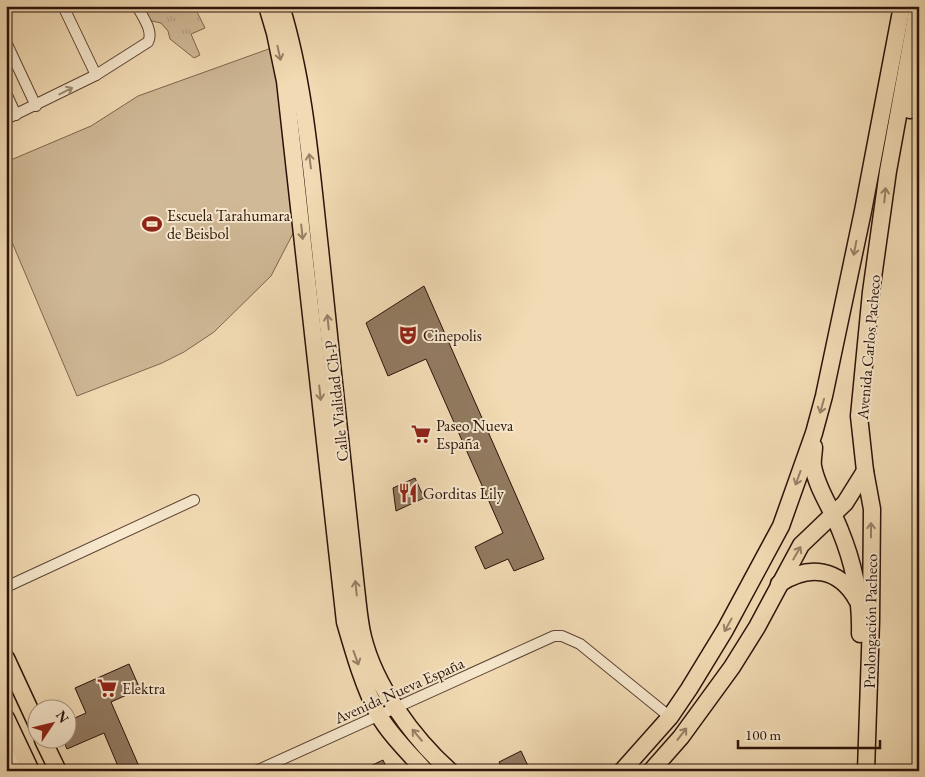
<svg xmlns="http://www.w3.org/2000/svg" width="925" height="777" viewBox="0 0 925 777" font-family="'EB Garamond',serif">
  <style>
    .green { fill: #d0b997; stroke: #7e6650 }
    .park { fill: url(#park-tufts); stroke: #7e6650 }
    .building { fill: #927b62; stroke: #2b1209 }
    .lines { fill: none; stroke-linecap: round; stroke-linejoin: round }
    .minor-casing { stroke: #5d4434; stroke-width: 12 }
    .tertiary-casing { stroke: #5d4434; stroke-width: 15 }
    .primary-casing { stroke: #2b1209; stroke-width: 19 }
    .minor { stroke: #f7e8ce; stroke-width: 10 }
    .tertiary { stroke: #f7e8ce; stroke-width: 12 }
    .primary { stroke: #f2dbb4; stroke-width: 16 }
    .oneway { stroke: #988167 }
    .oneway2 { stroke: #9b8875 }
    .labels { text-anchor: middle; stroke-width: 4; stroke-linejoin: round; paint-order: stroke }
    .poi-label { font-size: 16px; fill: #2b1209; stroke: #f7e8ce; text-anchor: start }
    .street-label { font-size: 16px; fill: #2b1209; stroke: #f7e8ce }
  </style>
  <defs>
    <pattern id="park-tufts" width="24" height="20" patternUnits="userSpaceOnUse" patternTransform="scale(1.25)"><rect width="24" height="20" fill="#d0b997"/><path d="M3 7l-1-3M5 7V3M7 7l1-3M15 17l-1-3M17 17v-4M19 17l1-3" fill="none" stroke="#b39e81"/></pattern>
  </defs>
  <rect width="100%" height="100%" fill="#f2dbb4"/>
  <filter id="stains"><feTurbulence type="fractalNoise" baseFrequency=".004" numOctaves="4"/><feColorMatrix values="0 0 0 0 .2 0 0 0 0 .09 0 0 0 0 .02 0 0 0 .5 -.17"/></filter>
  <radialGradient id="worn" r=".72"><stop offset=".6" stop-color="#630" stop-opacity="0"/><stop offset="1" stop-color="#630" stop-opacity=".3"/></radialGradient>
  <polygon class="green" points="277,46 300,220 271,276 214,332 184,352 162,363 77,396 6,228 6,162 91,126 138,96"/>
  <polygon class="park" points="143,6 206,6 197,12 205,28 191,34 200,55 194,58 170,39 168,31 161,23 152,21 148,18"/>
  <g class="building">
    <polygon points="424,286 544,559 514,571 508,559 485,569 475,547 503,533 426,359 388,376 366,323"/>
    <polygon points="415,478 424,498 396,511 393,488"/>
    <polygon points="129,664 140,689 111,702 141,771 120,771 104,733 67,749 63,740 68,740 68,721 86,713 75,688"/>
    <polygon points="521,751 529,768 523,771 503,771 499,762"/>
    <polygon points="383,760 388,771 360,771"/>
  </g>
  <g class="lines">
    <defs>
      <g id="minor">
        <polyline points="63,6 96,75"/>
        <polyline points="6,8 11,6"/>
        <polyline points="6,42 36,106"/>
        <polyline points="6,93 16,115"/>
        <path d="M6 119 96 75 148 42C154 31 142 16 137 6"/>
        <polyline points="6,587 194,500"/>
        <polyline points="256,771 554,636 562,636 580,644 670,717"/>
      </g>
      <polyline id="tertiary" points="6,740 20,771"/>
      <g id="primary">
        <path d="M267 6 275 33 285 81 345 622C354 653 363 685 378 714 390 735 409 753 425 771"/>
        <path d="M281 6C305 84 311 168 320 249 332 362 343 475 356 588 358 604 359 621 363 637 375 686 413 738 450 771"/>
        <polyline points="910,110 919,67"/>
        <path d="M814 447C814 453 812 460 813 466 817 489 832 509 840 530 854 564 861 598 860 634"/>
        <path d="M779 584C809 564 839 568 857 600"/>
        <polyline points="6,658 38,727"/>
        <polyline points="6,718 31,771"/>
        <polyline points="43,740 58,771"/>
        <polyline points="622,771 670,717 689,689 725,630 781,526 814,433 824,396 863,211 902,6"/>
        <polyline points="651,771 681,737 732,667 757,627 801,545 845,503 865,471"/>
        <polyline points="866,771 871,621 872,509 865,471 859,416 871,292 888,171 918,6"/>
      </g>
    </defs>
    <use href="#minor" class="minor-casing"/>
    <use href="#tertiary" class="tertiary-casing"/>
    <use href="#primary" class="primary-casing"/>
    <use href="#minor" class="minor"/>
    <use href="#tertiary" class="tertiary"/>
    <use href="#primary" class="primary"/>
  </g>
  <defs><path id="oneway-shaft" d="M-6 0H5M1.5-3L5.5 0L1.5 3" fill="none" stroke-width="1.6" stroke-linecap="round" stroke-linejoin="round" transform="scale(1.25)"/></defs>
  <g class="oneway">
    <use href="#oneway-shaft" transform="translate(279 53) rotate(78)"/>
    <use href="#oneway-shaft" transform="translate(310 161) rotate(-97)"/>
    <use href="#oneway-shaft" transform="translate(885 195) rotate(-84)"/>
    <use href="#oneway-shaft" transform="translate(302 232) rotate(84)"/>
    <use href="#oneway-shaft" transform="translate(855 248) rotate(101)"/>
    <use href="#oneway-shaft" transform="translate(328 322) rotate(-96)"/>
    <use href="#oneway-shaft" transform="translate(320 393) rotate(84)"/>
    <use href="#oneway-shaft" transform="translate(822 406) rotate(106)"/>
    <use href="#oneway-shaft" transform="translate(798 478) rotate(110)"/>
    <use href="#oneway-shaft" transform="translate(871 530) rotate(-90)"/>
    <use href="#oneway-shaft" transform="translate(797 553) rotate(-60)"/>
    <use href="#oneway-shaft" transform="translate(356 588) rotate(-96)"/>
    <use href="#oneway-shaft" transform="translate(728 625) rotate(119)"/>
    <use href="#oneway-shaft" transform="translate(356 658) rotate(70)"/>
    <use href="#oneway-shaft" transform="translate(682 734) rotate(-52)"/>
    <use href="#oneway-shaft" transform="translate(417 735) rotate(-130)"/>
  </g>
  <use class="oneway2" href="#oneway-shaft" transform="translate(66 91) rotate(-27)"/>
  <defs>
    <symbol id="stadium-bare" viewBox="-9 -9 18 18"><path d="M0-5a6.5 5 0 1 0 0 10a6.5 5 0 1 0 0-10ZM-3.5-1.8h7v3.6h-7Z" fill="#8f2418" stroke="#f7e8ce" stroke-width="2.5" paint-order="stroke"/></symbol>
    <symbol id="theatre-bare" viewBox="-9 -9 18 18"><path d="M-5-5.5Q0-4 5-5.5V0Q5 5 0 6Q-5 5-5 0ZM-3.3-2.5H-1v1.5H-3.3ZM1-2.5H3.3v1.5H1ZM-2.8 1Q0 5.5 2.8 1Z" fill="#8f2418" stroke="#f7e8ce" stroke-width="2.5" paint-order="stroke"/></symbol>
    <symbol id="supermarket-bare" viewBox="-9 -9 18 18"><path d="M-6-5.5h2.5l.6 2H6L4.5 2H-2.5L-4.4-4H-6ZM-1.5 3.2a1.3 1.3 0 1 0 .1 0ZM3 3.2a1.3 1.3 0 1 0 .1 0Z" fill="#8f2418" stroke="#f7e8ce" stroke-width="2.5" paint-order="stroke"/></symbol>
    <symbol id="restaurant-bare" viewBox="-9 -9 18 18"><path d="M-5-6h1v4h1v-4h1v4h1v-4h1v5L-1.5 .5V6h-2V.5L-5-1ZM5-6V6H3V1.5H1.5Q1.5-4 5-6Z" fill="#8f2418" stroke="#f7e8ce" stroke-width="2.5" paint-order="stroke"/></symbol>
  </defs>
  <g fill-rule="evenodd">
    <use href="#stadium-bare" x="138" y="210" width="28" height="28"/>
    <use href="#theatre-bare" x="394" y="321" width="28" height="28"/>
    <use href="#supermarket-bare" x="407" y="420" width="28" height="28"/>
    <use href="#restaurant-bare" x="394" y="479" width="28" height="28"/>
    <use href="#supermarket-bare" x="93" y="674" width="28" height="28"/>
  </g>
  <g class="labels">
    <g class="poi-label">
      <text x="167" y="221">Escuela Tarahumara<tspan x="167" dy="18">de Beisbol</tspan></text>
      <text x="423" y="341">Cinepolis</text>
      <text x="436" y="431">Paseo Nueva<tspan x="436" dy="18">España</tspan></text>
      <text x="423" y="499">Gorditas Lily</text>
      <text x="122" y="694">Elektra</text>
    </g>
    <g class="street-label">
      <text transform="translate(868 347) rotate(-85)" y="6">Avenida Carlos Pacheco</text>
      <text transform="translate(336 401) rotate(-96)" y="6">Calle Vialidad Ch-P</text>
      <text transform="translate(870 621) rotate(-89)" y="6">Prolongación Pacheco</text>
      <text transform="translate(399 690) rotate(-24)" y="6">Avenida Nueva España</text>
    </g>
  </g>
  <rect width="925" height="777" fill="none" stroke="#f2dbb4" stroke-width="25"/>
  <rect x="8" y="8" width="910" height="762" fill="none" stroke="#2b1209" stroke-width="2.5"/>
  <rect x="12" y="12" width="900" height="752" fill="none" stroke="#2b1209"/>
  <g transform="translate(52 724) rotate(55)"><circle r="24" fill="#f7e8ce" stroke="#a5927f"/>
  <path d="M0-4L9 19L0 12L-9 19Z" fill="#8f2418"/>
  <text y="-8" font-size="14" font-weight="bold" text-anchor="middle" fill="#2b1209">N</text>
  </g>
  <path d="M738 740v8h142v-8" fill="none" stroke="#2b1209" stroke-width="2.5"/>
  <text x="745" y="740" font-size="15" fill="#2b1209" stroke="#f7e8ce" stroke-width="4" paint-order="stroke">100 m</text>
  <rect width="100%" height="100%" filter="url(#stains)"/>
  <rect width="100%" height="100%" fill="url(#worn)"/>
</svg>
